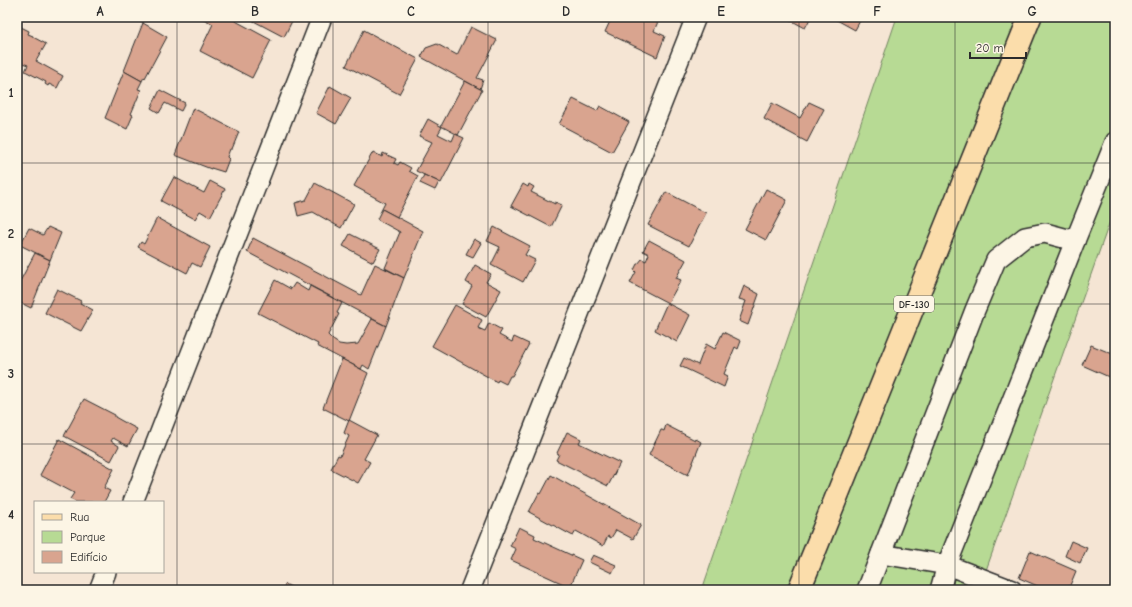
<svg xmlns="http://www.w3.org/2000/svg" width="1132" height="607" viewBox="0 0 1132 607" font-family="'Comic Neue',sans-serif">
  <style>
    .green { fill: #b7da94; stroke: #718260 }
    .building { fill: #d9a48f; stroke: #2b2b2b }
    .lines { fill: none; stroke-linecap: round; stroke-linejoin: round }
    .minor-casing { stroke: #2b2b2b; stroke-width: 22 }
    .major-casing { stroke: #2b2b2b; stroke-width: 25 }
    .minor { stroke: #fcf5e5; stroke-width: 19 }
    .major { stroke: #fbddab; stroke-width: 22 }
    .grid { fill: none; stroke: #2b2b2b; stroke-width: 1; stroke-opacity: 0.55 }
    .labels { text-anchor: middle; stroke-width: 3; stroke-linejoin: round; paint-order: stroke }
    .shield { fill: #fcf5e5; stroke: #6a6863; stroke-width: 1 }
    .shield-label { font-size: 10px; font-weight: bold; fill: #2b2b2b }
    .neatline { fill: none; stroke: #2b2b2b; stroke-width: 1.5 }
    .grid-label { font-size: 13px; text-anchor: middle; font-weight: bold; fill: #2b2b2b }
  </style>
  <rect width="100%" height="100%" fill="#f5e5d4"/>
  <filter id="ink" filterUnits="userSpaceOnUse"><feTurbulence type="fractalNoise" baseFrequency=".025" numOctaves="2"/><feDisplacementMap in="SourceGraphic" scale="8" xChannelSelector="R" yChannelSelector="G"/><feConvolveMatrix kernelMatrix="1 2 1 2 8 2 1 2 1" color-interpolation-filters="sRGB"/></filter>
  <g filter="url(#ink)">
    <polygon class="green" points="897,17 1115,17 1115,207 979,590 702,590"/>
    <g class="building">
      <polygon points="131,17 145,17 143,23"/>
      <polygon points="200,17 230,17 230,18 271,40 252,78 200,51 213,24"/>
      <polygon points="246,17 294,17 284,37"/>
      <polygon points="498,17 508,17 506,20"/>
      <polygon points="612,17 660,17 654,31 665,36 657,57 605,32"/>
      <polygon points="785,17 811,17 805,28"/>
      <polygon points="836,17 862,17 855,30 835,19"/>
      <polygon points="143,23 167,37 145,78 144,77 142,81 124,71"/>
      <polygon points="17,25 29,31 28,34 33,36 33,37 46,44 36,61 63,76 57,88 49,84 48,86 45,84 46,82 25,71 28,65 17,61"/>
      <polygon points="471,27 497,40 477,78 483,80 480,89 421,57 426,48 437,44 457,55"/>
      <polygon points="364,30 418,59 399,94 346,66"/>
      <polygon points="124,71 142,81 138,89 141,90 131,114 133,115 127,129 105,118"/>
      <polygon points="465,81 482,90 458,135 441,126"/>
      <polygon points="330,86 351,98 336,124 316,113"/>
      <polygon points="160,90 185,103 181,111 165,103 159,113 151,108"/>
      <polygon points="573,99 597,111 600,106 629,122 612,152 559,124"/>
      <polygon points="809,102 824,109 807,142 764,119 772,103 800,118"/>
      <polygon points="193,108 239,132 232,149 230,149 227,157 229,159 224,172 211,168 211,169 175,155"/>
      <polygon points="428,119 442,127 438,134 452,141 455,134 464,138 441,183 416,171 432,142 419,136"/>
      <polygon points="373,152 382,157 383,153 396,159 394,163 398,165 400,162 411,168 409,171 418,176 397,217 382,209 385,203 354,186"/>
      <polygon points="424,175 439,182 435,190 420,183"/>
      <polygon points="174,177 204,193 210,181 225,189 210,217 200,211 195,219 161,201"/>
      <polygon points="315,183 354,204 341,228 313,212 298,216 295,203 306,200"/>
      <polygon points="523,184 528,187 529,184 534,187 531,192 555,204 555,202 562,205 551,227 511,206"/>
      <polygon points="766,189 787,200 766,240 745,229"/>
      <polygon points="666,192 706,213 689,246 648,225"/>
      <polygon points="382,209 423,231 404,278 385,268 400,232 378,220 378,219 377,219"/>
      <polygon points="157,218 210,247 200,267 192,263 187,273 138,247 141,242 144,244"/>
      <polygon points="48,227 61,233 50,260 20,245 29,228 43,235"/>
      <polygon points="494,227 530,246 525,255 535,260 523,282 491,265 500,247 487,241"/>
      <polygon points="350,234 380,249 373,262 343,246"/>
      <polygon points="253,238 361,295 375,264 404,278 386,326 247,252"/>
      <polygon points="474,239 481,243 473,257 466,254"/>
      <polygon points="649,240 686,260 676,278 681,280 668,303 630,283 636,272 634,270 637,264 638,264 642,259 646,261 649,254 643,251"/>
      <polygon points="35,253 50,260 31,308 17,301 17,287"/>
      <polygon points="475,265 491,274 486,282 501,290 486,317 462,304 472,286 466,282"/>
      <polygon points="275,280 291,289 295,283 308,291 310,286 342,303 337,313 339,314 328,335 333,340 339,344 346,345 358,344 372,319 386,326 369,369 363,365 361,369 317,346 318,344 258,313"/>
      <polygon points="744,286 759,294 748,325 739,321 746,301 739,299"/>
      <polygon points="57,289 81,301 80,303 93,310 81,331 45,313"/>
      <polygon points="667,303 690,315 677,342 655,330"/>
      <polygon points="455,305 482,320 478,328 485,331 489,323 502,330 499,335 512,342 514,337 529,344 512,376 510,376 506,384 498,380 497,382 432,346"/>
      <polygon points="723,332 741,341 738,349 735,347 724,374 728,376 724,387 680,366 684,358 698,365 706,344 715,349"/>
      <polygon points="1091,345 1115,355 1115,363 1109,377 1082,365"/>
      <polygon points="342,359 368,373 349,421 323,408"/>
      <polygon points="84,399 115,415 115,417 122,421 137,429 128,446 113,438 111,441 119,446 111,461 64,436"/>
      <polygon points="349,420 377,435 364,459 370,462 358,483 331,469 338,455 340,456 349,436 344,433"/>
      <polygon points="666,425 695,440 696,439 701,442 688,475 649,455 661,430 662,430 664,431"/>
      <polygon points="567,432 581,439 579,443 620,463 608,486 556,460 559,454 557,453"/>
      <polygon points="59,439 114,469 104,488 110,491 104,502 76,502 70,499 74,493 40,475"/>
      <polygon points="551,475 641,525 633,539 616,530 611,538 608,536 603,546 576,531 573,536 529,512 539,493 541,494"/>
      <polygon points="17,484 21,486 17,493"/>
      <polygon points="519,527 535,535 534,538 582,560 570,587 511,560 516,549 510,546"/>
      <polygon points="1071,541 1087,548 1080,563 1065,556"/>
      <polygon points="1030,551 1076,571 1068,590 1047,590 1019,578"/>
      <polygon points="593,555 616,565 612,573 589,562"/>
      <polygon points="285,584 297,590 283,590"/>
    </g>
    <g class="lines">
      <defs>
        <g id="minor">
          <polyline points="133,502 322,17"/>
          <polyline points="881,554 947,565 1012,590"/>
          <polyline points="99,590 106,572"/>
          <polyline points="470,590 696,17"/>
          <polyline points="867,590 975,310 996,260 1025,237 1045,233 1075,241 1115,142"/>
          <polyline points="940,590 947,565 1075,241"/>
        </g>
        <polyline id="major" points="799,590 1030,17"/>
      </defs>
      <use href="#minor" class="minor-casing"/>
      <use href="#major" class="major-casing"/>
      <use href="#minor" class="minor"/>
      <use href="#major" class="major"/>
    </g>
  </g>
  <path class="grid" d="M177 17V590M333 17V590M488 17V590M644 17V590M799 17V590M955 17V590M17 163H1115M17 304H1115M17 444H1115"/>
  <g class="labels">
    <rect class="shield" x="894" y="296" width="40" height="16" rx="3"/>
    <g class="shield-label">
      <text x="914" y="308">DF-130</text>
    </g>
  </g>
  <rect width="1132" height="607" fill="none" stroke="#fcf5e5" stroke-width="44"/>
  <rect x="34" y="501" width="130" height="72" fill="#fcf5e5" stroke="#a8a49b"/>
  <rect x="42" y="514" width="20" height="6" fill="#fbddab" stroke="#a8a49b"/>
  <text x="70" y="521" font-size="12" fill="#2b2b2b">Rua</text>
  <rect x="42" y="531" width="20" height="12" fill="#b7da94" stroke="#a8a49b"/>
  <text x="70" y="541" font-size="12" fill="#2b2b2b">Parque</text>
  <rect x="42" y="551" width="20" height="12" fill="#d9a48f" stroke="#a8a49b"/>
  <text x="70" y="561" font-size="12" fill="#2b2b2b">Edifício</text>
  <path d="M970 52v6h56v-6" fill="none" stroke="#2b2b2b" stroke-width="2"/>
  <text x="976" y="52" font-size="12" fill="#2b2b2b" stroke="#fcf5e5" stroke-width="3" paint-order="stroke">20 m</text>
  <rect x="22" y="22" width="1088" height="563" class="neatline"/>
  <g class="grid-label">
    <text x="100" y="16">A</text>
    <text x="255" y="16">B</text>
    <text x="411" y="16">C</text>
    <text x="566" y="16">D</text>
    <text x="721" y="16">E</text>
    <text x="877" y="16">F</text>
    <text x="1032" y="16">G</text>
    <text x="11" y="97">1</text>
    <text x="11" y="238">2</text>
    <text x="11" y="378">3</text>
    <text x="11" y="519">4</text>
  </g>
</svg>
